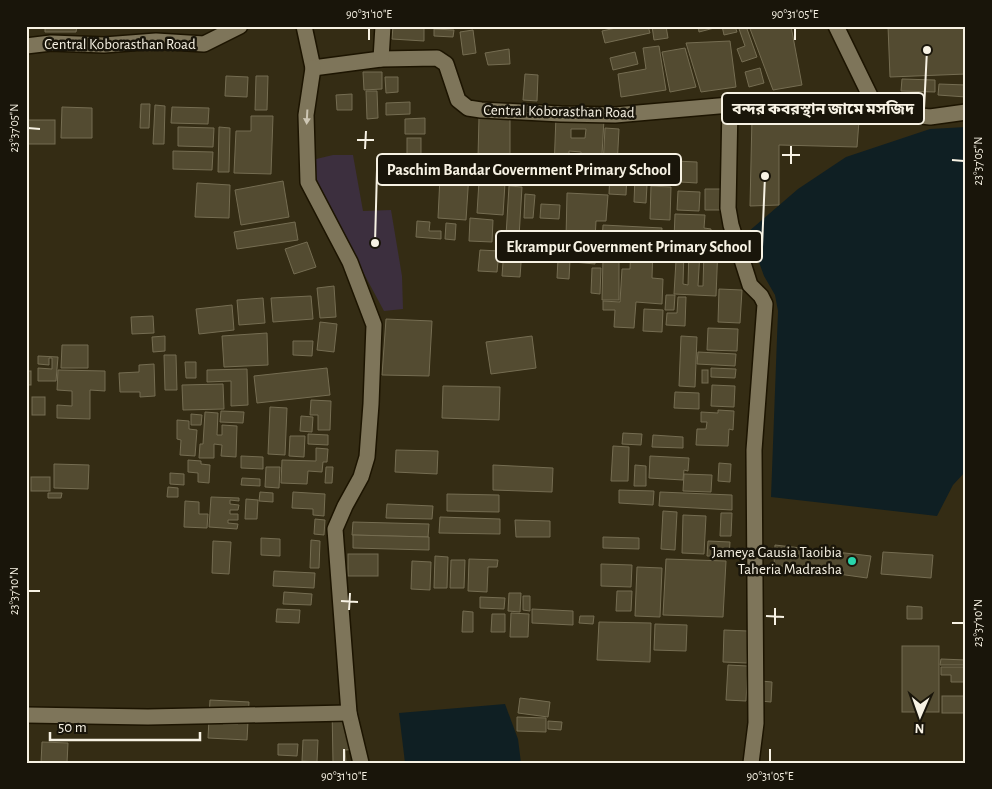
<svg xmlns="http://www.w3.org/2000/svg" width="992" height="789" viewBox="0 0 992 789" font-family="'Alegreya Sans','Noto Sans Bengali',sans-serif">
  <style>
    .education { fill: #3c2f3e }
    .water { fill: #0f1f23 }
    .building { fill: #534b31; stroke: #756d52; fill-rule: evenodd }
    .lines { fill: none; stroke-linecap: round; stroke-linejoin: round }
    .street-casing { stroke: #1c1400; stroke-width: 18 }
    .street { stroke: #7e755a; stroke-width: 15 }
    .oneway { fill: #cdc6b4 }
    .ticks { fill: none; stroke: #f7f2e4; stroke-width: 2 }
    .poi-dot { fill: #29d5ac; stroke: #19150a; stroke-width: 2 }
    .labels { text-anchor: middle; stroke-width: 5; stroke-linejoin: round; paint-order: stroke }
    .street-label { font-size: 15px; fill: #f7f2e4; stroke: #19150a }
    .poi-label { font-size: 15px; fill: #f7f2e4; stroke: #19150a; text-anchor: end }
    .leader { fill: none; stroke: #f7f2e4; stroke-width: 2 }
    .callout-dot { fill: #f7f2e4; stroke: #19150a; stroke-width: 2 }
    .callout { fill: #19150a; stroke: #f7f2e4; stroke-width: 2 }
    .callout-label { font-size: 16px; text-anchor: middle; font-weight: bold; fill: #f7f2e4 }
    .neatline { fill: none; stroke: #f7f2e4; stroke-width: 2 }
    .ticks-label { font-size: 12px; text-anchor: middle; fill: #f7f2e4 }
  </style>
  <rect width="100%" height="100%" fill="#342c14"/>
  <polygon class="education" points="333,155 353,155 363,211 391,210 402,276 403,309 384,311 335,220 318,184 312,160"/>
  <g class="water">
    <polygon points="966,127 966,471 953,485 937,516 771,497 778,311 775,295 764,276 748,232 798,189 846,157 930,129"/>
    <polygon points="505,704 518,739 521,763 405,763 399,713"/>
  </g>
  <g class="building">
    <polygon points="45,26 77,26 76,32 45,32"/>
    <polygon points="393,26 424,28 424,41 392,39"/>
    <polygon points="625,26 648,26 650,33 605,43 602,31"/>
    <polygon points="652,26 666,26 668,38 654,40"/>
    <polygon points="698,26 717,26 718,27 699,32"/>
    <polygon points="722,26 735,26 737,32 724,35"/>
    <polygon points="738,26 746,26 757,57 742,62 737,49 745,46"/>
    <polygon points="749,26 791,26 802,85 773,90"/>
    <polygon points="888,26 966,26 966,74 890,77"/>
    <polygon points="434,29 454,30 453,37 434,36"/>
    <polygon points="473,30 476,53 463,55 460,32"/>
    <polygon points="730,41 736,87 701,92 686,43"/>
    <polygon points="659,46 666,90 621,97 618,74 646,69 643,48"/>
    <polygon points="685,48 696,87 670,92 662,52"/>
    <polygon points="509,49 510,64 488,65 485,53"/>
    <polygon points="635,52 638,64 613,70 610,58"/>
    <polygon points="760,68 764,83 749,87 745,72"/>
    <polygon points="363,72 382,72 382,89 364,90"/>
    <polygon points="525,74 538,75 537,101 523,100"/>
    <polygon points="226,76 248,77 247,97 225,96"/>
    <polygon points="256,76 268,76 267,110 255,110"/>
    <polygon points="385,77 398,77 398,92 386,93"/>
    <polygon points="902,79 935,80 935,92 901,91"/>
    <polygon points="939,84 966,85 966,97 938,95"/>
    <polygon points="366,91 377,91 378,118 367,119"/>
    <polygon points="352,94 352,110 337,110 336,95"/>
    <polygon points="410,102 410,114 386,115 386,103"/>
    <polygon points="141,104 150,104 149,128 140,128"/>
    <polygon points="155,105 165,106 164,144 153,144"/>
    <polygon points="62,107 92,108 92,138 61,138"/>
    <polygon points="172,107 209,108 208,124 171,123"/>
    <polygon points="251,116 273,116 271,174 234,173 236,131 251,131"/>
    <path d="M556 116 604 119 601 172 554 169ZM571 129H586L585 138H571ZM569 151 581 152V158L569 157Z"/>
    <polygon points="479,117 510,119 510,159 478,157"/>
    <polygon points="752,117 859,121 857,147 779,145 779,205 750,206"/>
    <polygon points="425,118 425,134 405,134 405,119"/>
    <rect x="26" y="120" width="29" height="24"/>
    <polygon points="178,127 214,128 213,147 178,146"/>
    <polygon points="219,127 230,128 229,172 218,172"/>
    <polygon points="605,128 619,129 617,167 603,167"/>
    <rect x="407" y="138" width="14" height="18"/>
    <polygon points="173,151 213,152 212,170 173,169"/>
    <polygon points="441,156 470,158 466,220 438,218"/>
    <polygon points="675,161 697,162 697,183 664,181 665,170 674,170"/>
    <polygon points="480,165 506,167 503,215 477,213"/>
    <polygon points="646,168 660,169 659,185 647,185 646,203 634,202 635,177 645,177"/>
    <polygon points="610,171 627,172 626,195 609,194"/>
    <polygon points="283,181 289,217 241,225 235,190"/>
    <polygon points="197,183 230,185 229,218 195,217"/>
    <polygon points="509,186 522,187 519,237 506,236"/>
    <polygon points="651,186 671,187 670,220 650,219"/>
    <polygon points="705,189 723,189 724,210 705,210"/>
    <polygon points="678,191 700,192 699,211 677,210"/>
    <polygon points="567,193 608,195 606,221 596,221 595,240 566,239"/>
    <polygon points="525,194 535,195 533,218 524,218"/>
    <polygon points="541,204 560,205 559,219 540,218"/>
    <polygon points="675,214 705,215 704,228 711,229 710,241 674,239"/>
    <polygon points="470,218 493,220 492,242 469,241"/>
    <polygon points="417,221 430,222 429,231 441,231 441,239 416,237"/>
    <polygon points="295,222 298,240 237,249 234,232"/>
    <polygon points="446,223 456,224 455,240 445,239"/>
    <polygon points="603,225 662,228 661,244 602,241"/>
    <polygon points="307,242 316,267 294,274 285,249"/>
    <polygon points="574,244 596,245 595,264 573,262"/>
    <path d="M677 244 718 246 716 296 674 294ZM684 250H689L688 285 683 284ZM700 251H704L703 286H698Z"/>
    <polygon points="631,245 653,246 652,278 663,279 662,304 636,302 634,328 614,327 615,310 603,310 603,301 620,302 622,269 630,269"/>
    <polygon points="504,248 522,249 520,277 502,276"/>
    <polygon points="480,250 499,251 497,272 478,271"/>
    <polygon points="603,258 619,259 619,300 602,300"/>
    <polygon points="558,259 570,260 569,279 557,278"/>
    <polygon points="592,268 601,268 600,294 591,293"/>
    <polygon points="334,286 336,317 320,318 317,288"/>
    <polygon points="719,289 742,290 740,323 718,322"/>
    <polygon points="666,295 675,295 674,310 665,310"/>
    <polygon points="311,296 313,319 273,322 271,298"/>
    <polygon points="678,297 686,297 685,326 666,325 667,313 677,313"/>
    <polygon points="263,298 265,323 239,325 237,300"/>
    <polygon points="232,305 234,330 199,334 196,309"/>
    <polygon points="644,309 663,310 662,332 643,331"/>
    <polygon points="153,316 154,333 132,334 131,317"/>
    <polygon points="386,319 432,321 429,376 382,375"/>
    <polygon points="320,322 337,324 334,352 317,350"/>
    <polygon points="708,328 738,329 737,351 707,350"/>
    <polygon points="267,333 268,365 224,367 222,336"/>
    <polygon points="165,336 165,351 153,352 152,337"/>
    <polygon points="532,336 536,368 491,374 486,342"/>
    <polygon points="681,336 697,337 695,387 679,386"/>
    <polygon points="293,341 313,341 312,356 293,355"/>
    <polygon points="62,345 88,345 88,368 61,368"/>
    <polygon points="698,352 736,354 735,366 697,364"/>
    <polygon points="164,355 176,355 177,390 165,390"/>
    <polygon points="38,356 58,357 56,381 38,381 38,368 52,369 52,358 49,358 49,365 38,364"/>
    <polygon points="185,362 196,362 196,378 186,378"/>
    <polygon points="154,364 155,396 140,397 140,392 120,392 119,373 139,372 139,365"/>
    <polygon points="327,368 330,395 257,403 254,376"/>
    <polygon points="711,368 736,369 735,378 711,377"/>
    <polygon points="247,369 248,405 231,406 231,381 207,382 207,370"/>
    <polygon points="58,370 105,371 105,391 90,390 90,419 57,418 57,405 72,406 72,391 57,390"/>
    <rect x="702" y="370" width="6" height="13"/>
    <rect x="26" y="371" width="5" height="14"/>
    <polygon points="223,384 224,409 183,410 182,385"/>
    <polygon points="712,385 735,386 734,407 711,406"/>
    <polygon points="443,386 500,387 499,420 442,418"/>
    <polygon points="675,392 699,393 699,409 674,408"/>
    <rect x="32" y="397" width="13" height="18"/>
    <polygon points="311,400 331,401 330,430 318,430 318,415 310,415"/>
    <polygon points="270,407 287,408 285,455 268,454"/>
    <polygon points="718,410 734,411 733,430 729,429 728,446 696,445 697,429 706,429 707,422 701,422 701,412 718,413"/>
    <polygon points="221,411 244,412 243,423 220,422"/>
    <polygon points="205,412 218,413 217,435 222,435 222,425 237,426 236,457 221,456 222,445 214,444 214,458 199,458 200,444 203,444"/>
    <polygon points="191,414 202,415 201,425 191,425"/>
    <polygon points="301,416 313,417 312,432 300,431"/>
    <polygon points="177,420 189,421 189,429 197,430 195,456 180,455 181,440 177,439"/>
    <polygon points="623,433 642,434 641,445 622,444"/>
    <polygon points="308,434 328,435 328,445 308,444"/>
    <polygon points="653,435 683,437 683,448 652,447"/>
    <polygon points="290,436 305,436 304,457 289,456"/>
    <polygon points="613,446 629,447 628,481 611,481"/>
    <polygon points="316,448 328,449 327,462 323,462 322,472 308,471 307,484 281,483 282,460 316,461"/>
    <polygon points="396,450 438,451 437,474 395,472"/>
    <polygon points="241,456 263,457 263,469 241,468"/>
    <polygon points="650,456 689,458 688,471 684,470 683,480 649,478"/>
    <polygon points="188,460 201,461 201,464 210,465 209,483 198,482 198,473 188,472"/>
    <polygon points="719,463 731,464 730,482 718,481"/>
    <polygon points="54,464 89,465 88,489 54,488"/>
    <polygon points="493,465 553,468 552,492 493,490"/>
    <polygon points="635,465 646,466 646,486 634,486"/>
    <polygon points="266,467 280,467 279,488 265,487"/>
    <polygon points="326,467 333,467 332,483 325,483"/>
    <polygon points="170,473 184,474 184,485 170,484"/>
    <polygon points="684,474 712,475 711,492 683,491"/>
    <rect x="31" y="477" width="19" height="14"/>
    <polygon points="242,478 260,479 260,486 241,485"/>
    <polygon points="168,487 178,488 178,497 167,497"/>
    <polygon points="619,490 654,491 653,505 619,503"/>
    <polygon points="260,492 273,493 273,502 259,501"/>
    <polygon points="293,492 325,494 324,516 313,515 313,509 292,508"/>
    <polygon points="660,492 732,495 732,510 659,506"/>
    <polygon points="48,493 62,493 61,498 48,498"/>
    <polygon points="447,494 499,495 499,512 447,511"/>
    <polygon points="211,497 239,498 239,501 230,500 230,504 239,505 238,510 230,510 230,514 238,514 238,520 228,520 228,523 238,524 237,529 209,527"/>
    <polygon points="246,499 258,500 257,519 245,519"/>
    <polygon points="185,501 199,502 199,514 208,514 207,528 184,527"/>
    <polygon points="387,504 433,506 432,519 386,518"/>
    <polygon points="663,511 677,512 675,550 661,549"/>
    <polygon points="721,513 732,513 731,536 720,536"/>
    <polygon points="683,515 706,516 704,554 682,553"/>
    <polygon points="440,517 500,519 500,534 439,533"/>
    <polygon points="315,519 325,520 324,535 314,534"/>
    <polygon points="515,520 550,521 550,537 516,537"/>
    <polygon points="353,522 429,524 428,537 352,535"/>
    <polygon points="353,535 429,537 429,550 353,548"/>
    <polygon points="603,537 639,538 639,549 603,548"/>
    <polygon points="261,538 280,539 280,556 261,555"/>
    <polygon points="311,540 320,541 319,568 310,568"/>
    <polygon points="213,541 231,542 229,574 212,573"/>
    <polygon points="708,541 730,542 729,557 707,556"/>
    <polygon points="775,545 871,556 867,578 774,565"/>
    <polygon points="883,552 933,555 931,578 881,574"/>
    <rect x="348" y="554" width="30" height="22"/>
    <polygon points="435,556 448,557 447,588 434,588"/>
    <polygon points="469,559 498,560 497,567 488,567 487,592 468,591"/>
    <polygon points="666,559 726,561 723,617 663,615"/>
    <polygon points="451,560 465,560 464,588 450,588"/>
    <polygon points="412,561 431,562 430,590 411,589"/>
    <polygon points="601,564 632,565 631,587 601,586"/>
    <polygon points="637,567 662,568 660,617 635,616"/>
    <polygon points="274,571 315,573 314,588 273,586"/>
    <polygon points="617,591 632,591 631,611 616,611"/>
    <polygon points="284,592 312,594 311,605 283,604"/>
    <polygon points="509,593 521,593 520,612 508,611"/>
    <polygon points="523,596 530,596 530,611 523,610"/>
    <polygon points="480,597 505,598 504,609 480,608"/>
    <polygon points="907,606 922,607 922,619 907,619"/>
    <polygon points="277,609 300,610 299,623 276,622"/>
    <polygon points="532,609 573,611 573,625 532,623"/>
    <polygon points="463,611 473,612 473,632 462,632"/>
    <polygon points="511,613 529,614 528,637 510,637"/>
    <polygon points="492,614 505,614 505,632 491,632"/>
    <polygon points="580,616 594,616 593,624 579,623"/>
    <polygon points="599,622 651,623 650,662 597,660"/>
    <polygon points="655,624 687,625 686,651 654,650"/>
    <polygon points="724,630 748,631 747,663 723,662"/>
    <rect x="902" y="646" width="37" height="66"/>
    <polygon points="941,659 966,660 966,665 940,665"/>
    <polygon points="728,665 748,666 746,701 726,700"/>
    <polygon points="941,667 966,667 966,682 951,682 951,675 941,675"/>
    <polygon points="761,681 772,682 771,702 760,701"/>
    <rect x="942" y="696" width="24" height="17"/>
    <polygon points="520,698 550,702 548,717 518,713"/>
    <path d="M210 700 249 702 247 740 208 738ZM223 714 238 715V724H223Z"/>
    <polygon points="332,707 345,707 346,736 361,736 361,749 345,750 346,763 333,763"/>
    <polygon points="517,717 546,718 546,732 517,731"/>
    <polygon points="548,721 562,722 561,730 548,729"/>
    <polygon points="303,740 318,740 317,762 302,761"/>
    <polygon points="42,742 68,743 67,763 41,763"/>
    <polygon points="278,744 298,744 297,756 278,755"/>
  </g>
  <g class="lines">
    <defs>
      <g id="street">
        <polyline points="304,26 313,68 381,59 437,58 446,64 458,100 468,108 481,110 561,114 615,115 730,105 875,106 888,112 930,117 966,112"/>
        <polyline points="836,26 875,106"/>
        <polyline points="26,46 51,43 104,45 156,41 204,44 240,26"/>
        <polyline points="381,59 383,26"/>
        <polyline points="313,68 306,115 308,182 350,262 374,325 371,404 367,457 361,477 345,506 335,529 349,713 361,763"/>
        <polyline points="730,105 728,208 731,225 750,285 761,296 765,304 754,450 756,723 751,763"/>
        <polyline points="26,715 148,717 349,713"/>
      </g>
    </defs>
    <use href="#street" class="street-casing"/>
    <use href="#street" class="street"/>
  </g>
  <defs><path id="oneway-solid" d="M-6-.8H1V-3.2L6.5 0L1 3.2V.8H-6Z" transform="scale(1.25)"/></defs>
  <use class="oneway" href="#oneway-solid" transform="translate(307 117) rotate(93)"/>
  <path class="ticks" d="M369 40V28M795 40V28M28 128 40 129M357 140H374M365 149 366 131M782 155H800M952 160 964 161M791 164V146M28 591H40M341 601 358 602M349 610 350 593M766 616 784 617M952 623H964M775 625V608M344 762V749M770 762V749"/>
  <circle class="poi-dot" cx="852" cy="561" r="5"/>
  <g class="labels">
    <g class="street-label">
      <text x="120" y="49">Central Koborasthan Road</text>
      <text transform="translate(559 111) rotate(1)" y="5">Central Koborasthan Road</text>
    </g>
    <g class="poi-label">
      <text x="842" y="557">Jameya Gausia Taoibia<tspan x="842" dy="17">Taheria Madrasha</tspan></text>
    </g>
  </g>
  <path class="leader" d="M927 50L924 109M375 243L377 170M765 176L762 247"/>
  <g class="callout-dot">
    <circle cx="927" cy="50" r="5"/>
    <circle cx="375" cy="243" r="5"/>
    <circle cx="765" cy="176" r="5"/>
  </g>
  <g class="callout">
    <rect x="722" y="93" width="202" height="31" rx="5"/>
    <rect x="377" y="154" width="304" height="31" rx="5"/>
    <rect x="496" y="231" width="266" height="31" rx="5"/>
  </g>
  <g class="callout-label">
    <text x="823" y="114">বন্দর কবরস্থান জামে মসজিদ</text>
    <text x="529" y="175">Paschim Bandar Government Primary School</text>
    <text x="629" y="252">Ekrampur Government Primary School</text>
  </g>
  <rect width="992" height="789" fill="none" stroke="#19150a" stroke-width="55"/>
  <g transform="translate(920 716) rotate(182)" stroke="#19150a" stroke-width="4" paint-order="stroke">
  <path d="M0-4L9 19L0 12L-9 19Z" fill="#f7f2e4"/>
  <text y="-8" font-size="14" font-weight="bold" text-anchor="middle" fill="#f7f2e4">N</text>
  </g>
  <path d="M50 732v8h150v-8" fill="none" stroke="#f7f2e4" stroke-width="2.5"/>
  <text x="58" y="732" font-size="15" fill="#f7f2e4" stroke="#19150a" stroke-width="4" paint-order="stroke">50 m</text>
  <rect x="28" y="28" width="936" height="734" class="neatline"/>
  <g class="ticks-label">
    <text x="369" y="18">90°31'10"E</text>
    <text x="795" y="18">90°31'05"E</text>
    <text transform="translate(14 128) rotate(-90)" y="4">23°37'05"N</text>
    <text transform="translate(978 161) rotate(-90)" y="4">23°37'05"N</text>
    <text transform="translate(14 591) rotate(-90)" y="4">23°37'10"N</text>
    <text transform="translate(978 623) rotate(-90)" y="4">23°37'10"N</text>
    <text x="344" y="780">90°31'10"E</text>
    <text x="770" y="780">90°31'05"E</text>
  </g>
</svg>
